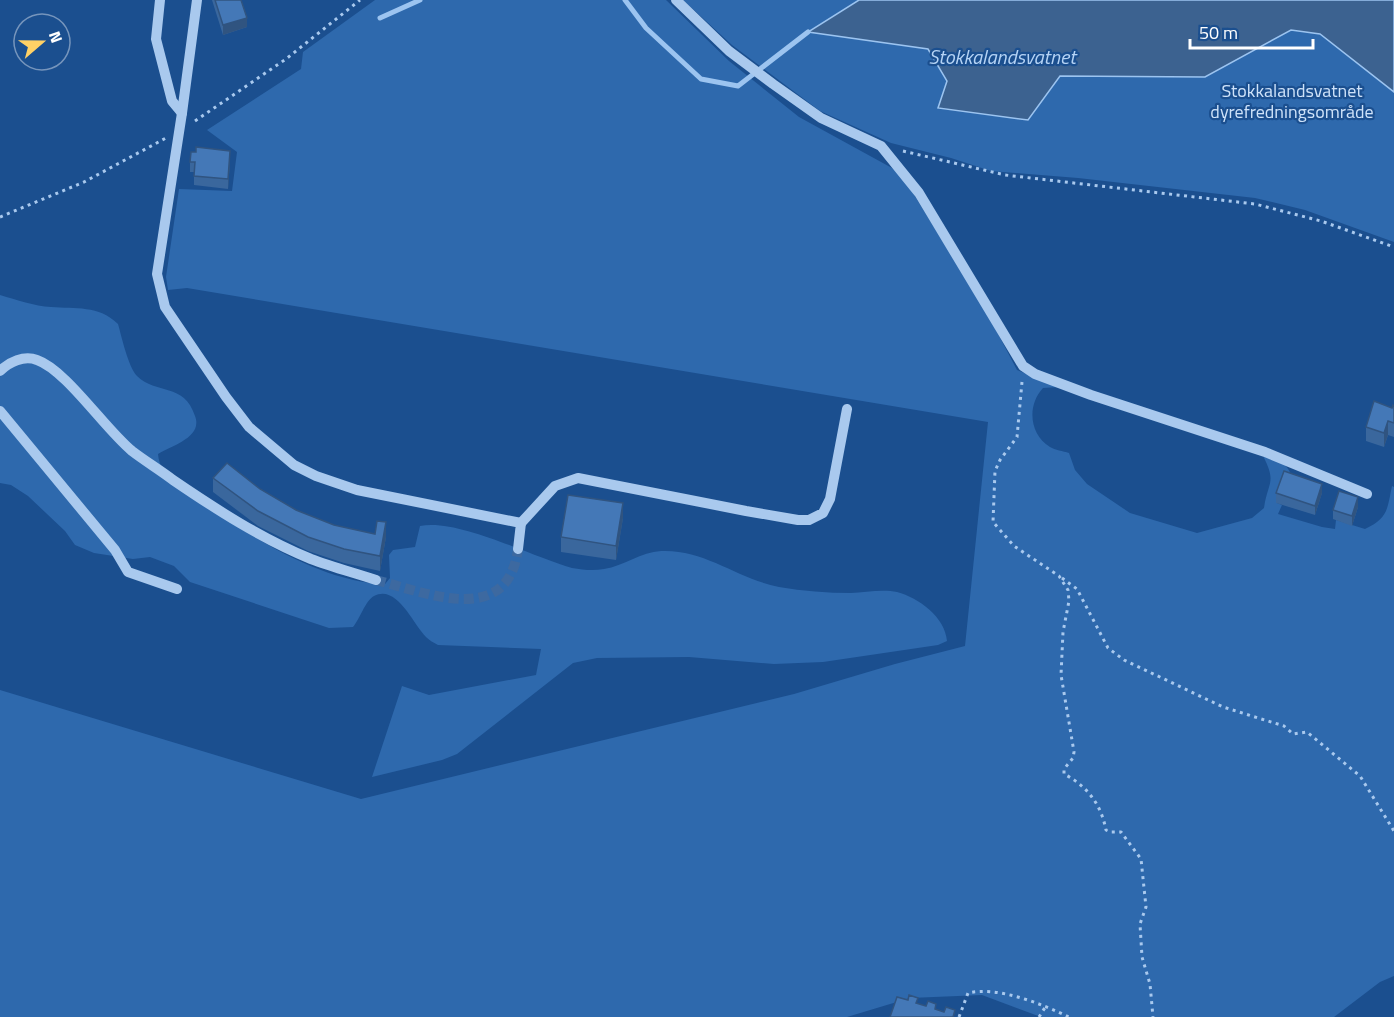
<svg xmlns="http://www.w3.org/2000/svg" width="1394" height="1017" viewBox="0 0 1394 1017" font-family="'Titillium Web',sans-serif">
  <style>
    .green { fill: #2e69ad }
    .water { fill: #3c6290; stroke: #9cc4f0; stroke-width: 1.5 }
    .lines { fill: none; stroke-linecap: round; stroke-linejoin: round }
    .stream { stroke: #9cc4f0; stroke-width: 5 }
    .minor-tunnel { stroke: #3d69a0; stroke-width: 10; stroke-dasharray: 10 5; stroke-linecap: butt }
    .path { stroke: #a9c9ee; stroke-width: 3; stroke-dasharray: 3 4.5; stroke-linecap: butt }
    .minor { stroke: #a9c9ee; stroke-width: 10 }
    .wall { fill: #3a679d }
    .shaded-wall { fill: #305480 }
    .building { fill: #4478b7; stroke: #305480; stroke-width: 1.5 }
    .labels { text-anchor: middle; stroke-width: 4.5; stroke-linejoin: round; paint-order: stroke }
    .park-label { font-size: 18px; fill: #cfe3fa; stroke: #1b4f8f }
    .water-label { font-size: 20px; font-style: italic; fill: #b5d3f5; stroke: #1b4f8f }
  </style>
  <rect width="100%" height="100%" fill="#1b4f8f"/>
  <g class="green">
    <path d="M375 0H666L729 61 799 117 892 168 903 177 985 309 1017 370 1059 387 1043 388C1027 405 1029 434 1050 447 1055 450 1063 451 1069 453L1075 470 1087 484 1130 513 1197 533 1252 518 1264 508C1268 481 1277 483 1263 456 1280 462 1287 461 1293 480L1277 503 1282 505 1278 514 1322 527 1335 529 1336 520 1365 529C1388 518 1387 510 1392 486L1394 487V976L1380 982 1334 1017H1041L982 995 910 998 847 1017H0V690L361 799 794 694 895 664 965 646 988 422 187 288 168 290 166 277 179 189 232 191 237 152 207 130 301 69 303 52Z"/>
    <polygon points="683,0 1394,0 1394,242 1305,210 1255,198 1078,178 991,171 951,158 891,143 820,111 732,45"/>
    <path d="M0 295C17 300 34 306 51 307 75 309 99 305 118 324 122 338 128 366 137 376 156 395 184 382 195 416 203 437 173 445 158 454 160 479 184 489 202 503 251 537 323 583 385 584L390 578 389 555 393 550 415 547 420 526C458 518 532 557 572 568 583 570 594 571 604 569 624 566 641 552 661 551 705 549 738 579 779 587 803 591 827 593 851 593 865 592 884 589 897 592 919 598 945 617 947 641L938 645 823 662 774 664 689 657 597 658 573 663 457 754 442 760 372 777 402 686 429 695 536 675 541 649 438 645C434 643 429 640 426 637 413 624 397 584 374 596 365 601 360 619 353 627L329 628 190 582 174 566 150 557 133 559 94 553 75 545 65 531 28 496 11 485 0 483Z"/>
  </g>
  <polygon class="water" points="859,0 1394,0 1394,92 1320,34 1291,30 1205,77 1060,76 1028,120 938,108 947,81 928,49 808,32"/>
  <g class="lines">
    <g class="stream">
      <polyline points="625,0 646,28 701,79 738,86 808,32"/>
      <polyline points="380,18 420,0"/>
    </g>
    <path class="minor-tunnel" d="M376 580C427 593 508 628 518 549"/>
    <g class="path">
      <polyline points="195,121 286,59 360,0"/>
      <polyline points="903,151 1005,175 1255,204 1321,221 1394,247"/>
      <polyline points="0,217 84,182 166,138"/>
      <path d="M1022 382 1017 437 1000 460 995 471 993 522 1014 546 1059 576 1068 590 1069 601 1063 632 1061 675 1074 752 1073 758 1064 769V774C1087 786 1101 804 1106 830L1110 832H1121L1141 859 1146 907 1140 924 1142 957 1150 984 1153 1017"/>
      <polyline points="1062,578 1077,589 1108,648 1124,660 1223,707 1284,726 1293,734 1307,732 1360,776 1394,831"/>
      <path d="M959 1017 968 993C998 986 1042 1004 1069 1017"/>
      <polyline points="1039,1017 1046,1006"/>
    </g>
    <g class="minor">
      <polyline points="160,0 156,39 172,101 182,113"/>
      <polyline points="197,0 182,113 157,274 165,307 226,397 249,427 294,465 316,476 357,490 521,523 518,549"/>
      <polyline points="676,0 729,51 773,84 821,118 881,146 919,193 1023,366 1035,374 1091,395 1265,452 1367,494"/>
      <path d="M0 371C9 362 24 355 37 360 66 370 105 429 132 451 145 461 160 470 173 480 217 510 262 539 311 559 332 567 355 573 376 580"/>
      <polyline points="0,411 115,550 128,572 177,589"/>
      <polyline points="521,523 555,486 578,478 746,511 798,520 809,520 823,513 830,499 847,409"/>
    </g>
  </g>
  <g class="wall">
    <polygon points="212,0 241,0 247,27 223,35"/>
    <polygon points="230,161 228,189 194,185 194,172 190,172 190,162"/>
    <polygon points="1394,406 1394,437 1388,435 1384,447 1366,441 1366,427"/>
    <polygon points="213,478 260,489 296,510 334,525 386,537 380,571 344,563 308,551 258,526 213,492"/>
    <polygon points="1276,493 1322,493 1315,515 1276,503"/>
    <polygon points="1358,507 1352,526 1333,519 1333,510"/>
    <polygon points="623,518 616,560 561,552 561,537"/>
  </g>
  <g class="shaded-wall">
    <polygon points="247,18 247,27 223,35 223,25"/>
    <polygon points="230,151 230,161 228,189 228,179"/>
    <polygon points="1388,421 1388,435 1384,447 1384,433"/>
    <polygon points="1322,484 1322,493 1315,515 1315,506"/>
    <polygon points="1358,497 1358,507 1352,526 1352,516"/>
    <polygon points="623,503 623,518 616,560 616,546"/>
    <polygon points="386,522 386,537 380,571 380,556"/>
  </g>
  <g class="building">
    <polygon points="215,0 241,0 247,18 223,25"/>
    <polygon points="196,147 230,151 228,179 194,176 195,162 190,162 191,152 196,152"/>
    <polygon points="1374,401 1392,408 1393,405 1394,406 1394,423 1388,421 1384,433 1366,427"/>
    <polygon points="227,463 260,489 296,510 334,525 375,534 377,521 386,522 380,556 344,549 308,537 258,511 213,478"/>
    <polygon points="1284,471 1322,484 1315,506 1276,493"/>
    <polygon points="1339,491 1358,497 1352,516 1333,510"/>
    <polygon points="568,495 623,503 616,546 561,537"/>
    <polygon points="909,995 918,998 916,1003 926,1006 928,1001 936,1004 935,1009 944,1012 946,1007 955,1010 953,1017 890,1017 897,997 908,1000"/>
  </g>
  <g class="labels">
    <g class="park-label">
      <text x="1292" y="97">Stokkalandsvatnet<tspan x="1292" dy="21">dyrefredningsområde</tspan></text>
    </g>
    <g class="water-label">
      <text x="1002" y="64">Stokkalandsvatnet</text>
    </g>
  </g>
  <g transform="translate(42 42) rotate(70)"><circle r="28" fill="#1b4f8f" stroke="#7695bc" stroke-width="1.5"/>
  <path d="M0-4.5L10 22L0 15L-10 22Z" fill="#ffd166"/>
  <text y="-9" font-size="16" font-weight="bold" text-anchor="middle" fill="#ffffff">N</text>
  </g>
  <path d="M1190 39v9h123v-9" fill="none" stroke="#ffffff" stroke-width="3"/>
  <text x="1199" y="39" font-size="18" fill="#ffffff" stroke="#1b4f8f" stroke-width="4.5" paint-order="stroke">50 m</text>
</svg>
